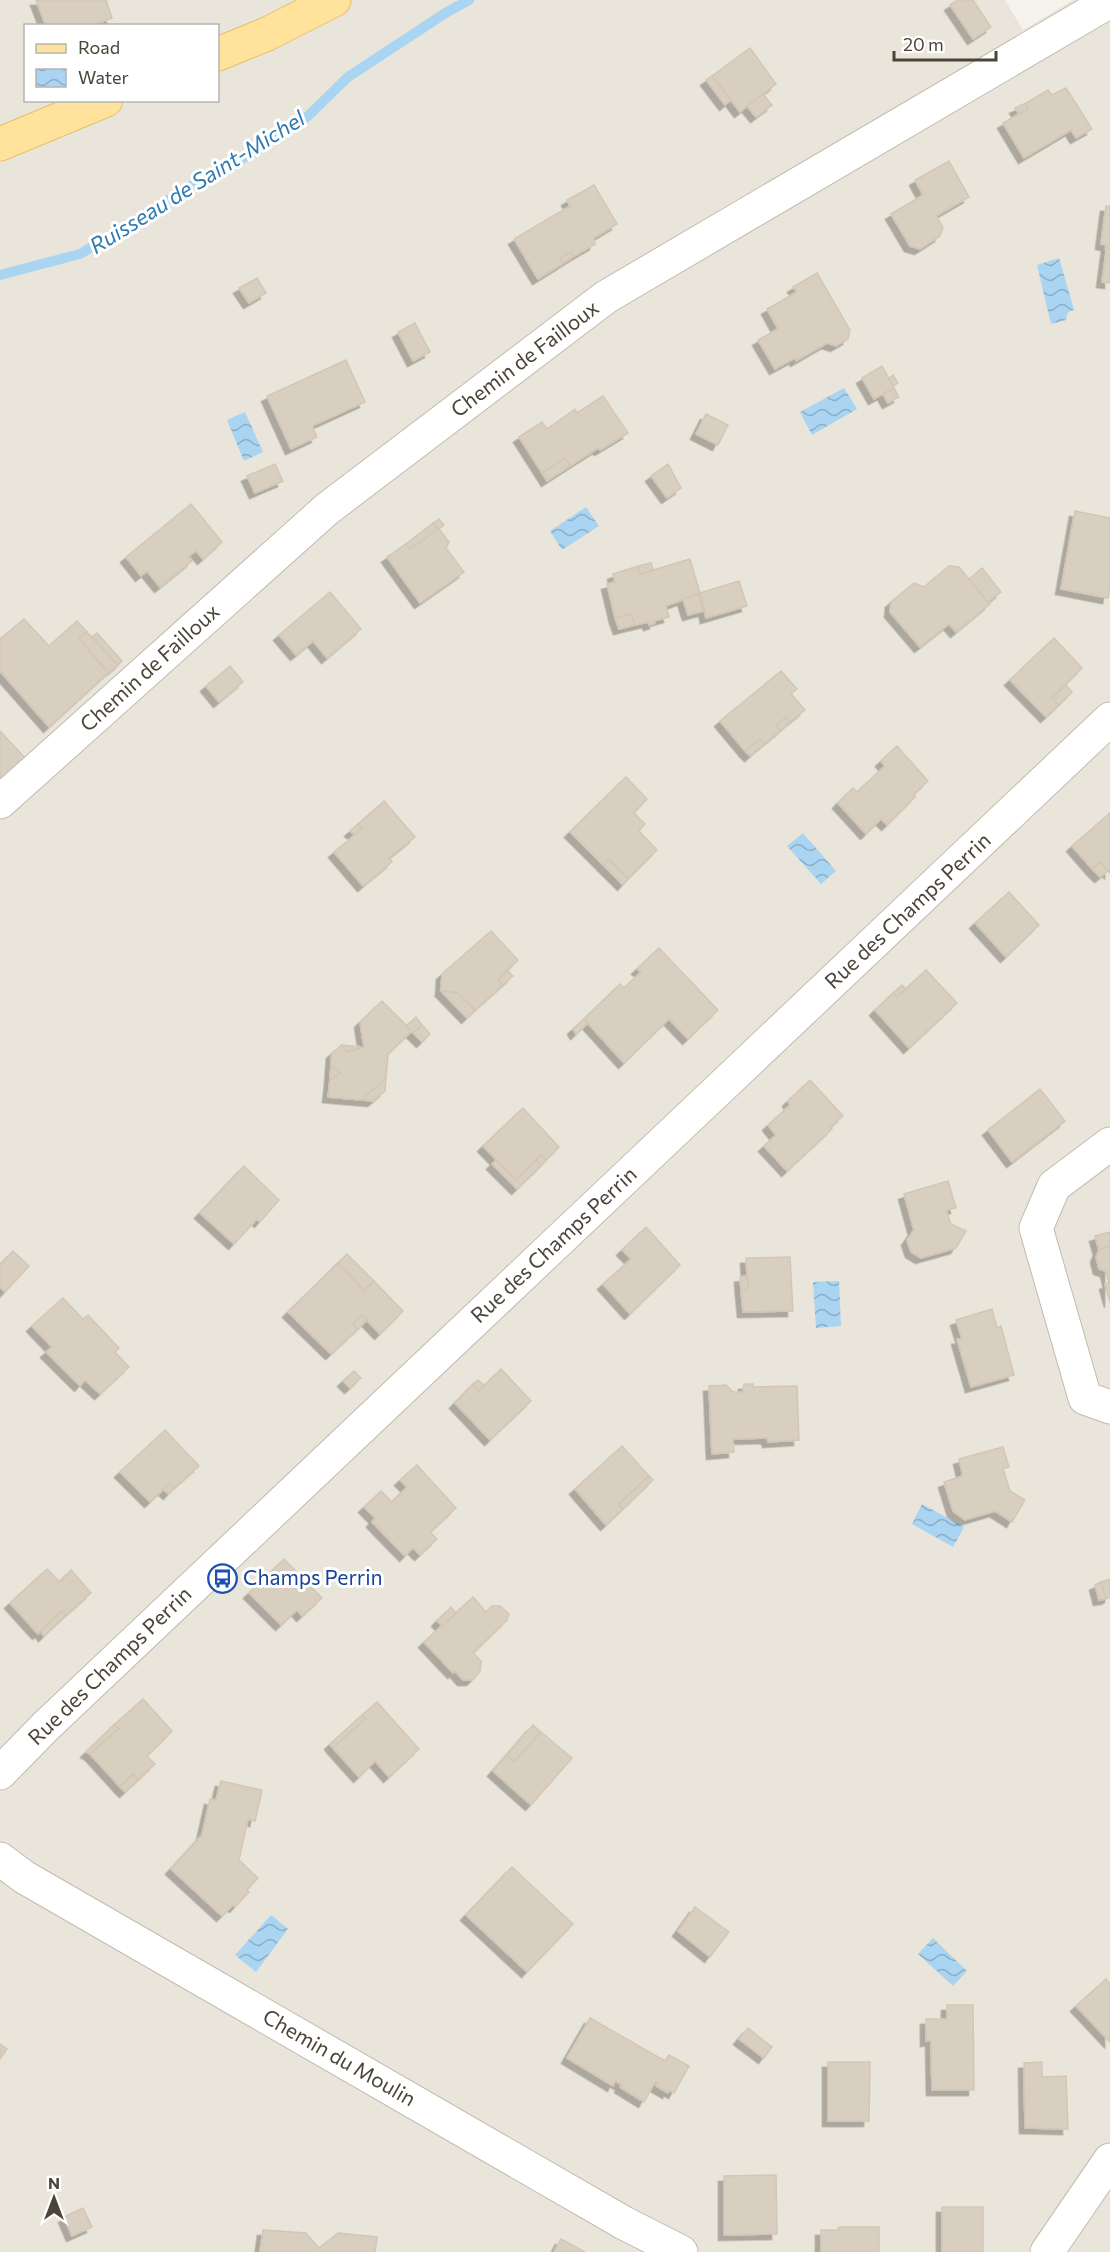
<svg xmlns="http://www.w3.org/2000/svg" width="1110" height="2252" viewBox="0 0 1110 2252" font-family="Commissioner,sans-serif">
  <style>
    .residential { fill: #eae5da; fill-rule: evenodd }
    .water { fill: url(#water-waves) }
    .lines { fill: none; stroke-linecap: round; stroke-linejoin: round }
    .stream { stroke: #a9d4f2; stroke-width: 10 }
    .building { fill: #d8cfc1; stroke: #d3c7b4; stroke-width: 1.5; filter: url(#shadow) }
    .minor-casing { stroke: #c2bbae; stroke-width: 35 }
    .major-casing { stroke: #e6c16a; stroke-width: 35 }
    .minor { stroke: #fff; stroke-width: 33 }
    .major { stroke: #ffe39c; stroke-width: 33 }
    .labels { text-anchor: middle; stroke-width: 6; stroke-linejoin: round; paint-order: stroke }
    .street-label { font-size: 21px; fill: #4b4439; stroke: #fff }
    .transit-label { font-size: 21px; fill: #164399; stroke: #fff; text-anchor: start }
    .water-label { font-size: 22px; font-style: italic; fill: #2e7ab2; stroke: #fff }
  </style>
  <defs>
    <pattern id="water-waves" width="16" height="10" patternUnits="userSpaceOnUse" patternTransform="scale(1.5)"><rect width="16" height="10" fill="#a9d4f2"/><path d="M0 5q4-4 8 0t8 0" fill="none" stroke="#8caec5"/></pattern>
    <filter id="shadow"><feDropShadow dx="-5.5" dy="5.5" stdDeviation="0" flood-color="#0004"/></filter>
  </defs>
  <rect width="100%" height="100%" fill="#f6f3ec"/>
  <path class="residential" d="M0 0H1005L1023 30 1073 0H1110V2252H0ZM26 26H218V100H26Z"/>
  <g class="water">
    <polygon points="1059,258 1074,310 1068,312 1066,320 1051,324 1037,265"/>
    <polygon points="844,388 857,409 812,435 800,412"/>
    <polygon points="245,412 263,452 244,461 227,420"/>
    <polygon points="586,507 599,526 562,550 550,531"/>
    <polygon points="803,833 836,871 821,884 787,846"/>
    <polygon points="839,1281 841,1326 816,1328 813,1282"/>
    <polygon points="922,1504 964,1527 953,1547 912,1524"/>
    <polygon points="271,1915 288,1929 256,1972 235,1955"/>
    <polygon points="933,1938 967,1971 953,1986 918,1954"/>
  </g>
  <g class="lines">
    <polyline class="stream" points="0,275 80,254 196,183 256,151 308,116 348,77 447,12 469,0"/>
  </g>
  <g class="building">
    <polygon points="36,0 106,0 112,18 91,26 46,26"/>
    <polygon points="958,0 973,0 991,27 973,39 950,5"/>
    <polygon points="750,48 776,84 740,112 712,76"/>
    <polygon points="712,76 731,100 725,105 706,80"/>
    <polygon points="1066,88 1092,129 1076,138 1071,130 1024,158 1003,123 1028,109 1026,103 1048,90 1052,95"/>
    <polygon points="763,94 772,105 756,117 747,106"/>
    <polygon points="1026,103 1028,109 1019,114 1015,108"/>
    <polygon points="949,161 969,197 936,216 943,227 940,236 920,249 910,246 891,214 923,195 915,180"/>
    <polygon points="594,185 617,224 594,238 595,244 573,257 571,252 561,257 562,264 538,279 514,239 570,206 567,200"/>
    <polygon points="1106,206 1110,206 1110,283 1102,282 1107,245 1101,244"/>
    <polygon points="571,252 573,257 562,264 561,257"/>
    <polygon points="817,273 850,330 848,339 836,346 827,343 796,361 795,358 775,369 758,340 778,329 767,309 797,292 793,287"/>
    <polygon points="257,278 266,293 249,303 239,288"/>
    <polygon points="415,323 430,352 413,361 398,332"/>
    <polygon points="346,360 365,402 312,426 317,437 291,449 267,396"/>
    <polygon points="882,366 894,388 874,399 862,378"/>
    <polygon points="893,375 898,383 893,386 889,379"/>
    <polygon points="894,388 899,397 888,403 883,394"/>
    <polygon points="603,396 628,433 600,450 598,448 570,466 565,458 542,473 519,437 542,422 547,429 575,409 577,413"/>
    <polygon points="706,414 728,425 718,445 696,434"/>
    <polygon points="565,458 570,466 547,481 542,473"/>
    <polygon points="275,464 283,481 255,493 247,476"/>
    <polygon points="668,464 681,488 667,498 651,476"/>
    <polygon points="191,504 222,542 203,559 196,551 188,557 192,561 160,587 147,571 141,576 126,557"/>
    <polygon points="1075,511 1110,518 1110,587 1108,598 1061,589"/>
    <polygon points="439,519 444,525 439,529 449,542 446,548 464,572 420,603 387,557 406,544 410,549 438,529 433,523"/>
    <polygon points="433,523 438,529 410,549 406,544"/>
    <polygon points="690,559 700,593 666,606 669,617 654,621 655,623 649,625 648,622 635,625 631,614 615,618 607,584 615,582 613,574 638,566 640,574"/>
    <polygon points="651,563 653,570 640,574 638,566"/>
    <polygon points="949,566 959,567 990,604 956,632 949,624 920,647 890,612 891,602 914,583 924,587"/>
    <polygon points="982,568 1001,592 988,602 969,579"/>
    <polygon points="739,581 747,606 706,618 700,593"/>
    <polygon points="330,592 361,629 327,658 313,641 296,655 279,635"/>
    <polygon points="699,594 703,611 688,615 683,599"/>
    <polygon points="631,614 635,625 619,629 615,618"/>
    <polygon points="24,619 49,646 77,621 87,632 79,638 108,673 49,727 0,671 0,639"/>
    <polygon points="87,632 118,665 108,673 79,638"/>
    <polygon points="97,633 122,661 118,665 92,637"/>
    <polygon points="1054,638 1082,668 1052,698 1059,705 1046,717 1010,680"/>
    <polygon points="230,666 243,682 219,702 206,686"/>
    <polygon points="781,671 797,689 791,694 805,710 790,722 786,717 776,726 780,731 764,744 760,739 745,751 720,721"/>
    <polygon points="1066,685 1072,692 1059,705 1052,698"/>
    <polygon points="786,717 790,722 780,731 776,726"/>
    <polygon points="0,731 25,758 0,781"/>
    <polygon points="760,739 764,744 750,756 745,751"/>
    <polygon points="897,746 928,781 914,794 915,797 887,825 881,819 866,834 838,803 853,788 857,792 885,766 881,761"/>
    <polygon points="626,777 647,799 634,813 645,824 639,831 657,850 628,879 609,859 603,865 570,832"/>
    <polygon points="384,801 415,837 389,858 392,862 363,886 334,852 362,829 358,824"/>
    <polygon points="1110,813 1110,873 1100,862 1092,869 1072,846"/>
    <polygon points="358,824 362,829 355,835 350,831"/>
    <polygon points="609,859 628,879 623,885 603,865"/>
    <polygon points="1100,862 1108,871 1100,877 1092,869"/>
    <polygon points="1009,892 1039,925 1006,957 975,923"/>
    <polygon points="491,931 518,960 498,979 503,985 475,1010 458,993 441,991 442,974"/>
    <polygon points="659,948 718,1010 688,1039 669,1019 624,1063 584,1019 620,984 624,988 641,972 637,969"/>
    <polygon points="926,970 957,1003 909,1048 875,1010 893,993 897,997"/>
    <polygon points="508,971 513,976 503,985 498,979"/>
    <polygon points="902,985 906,989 897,997 893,993"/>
    <polygon points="441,991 458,993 475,1010 467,1018"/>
    <polygon points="382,1001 412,1031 388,1054 386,1078 362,1100 328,1097 330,1080 340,1073 331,1065 332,1053 342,1045 347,1052 364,1047 360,1022"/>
    <polygon points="416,1017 422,1025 413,1033 406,1026"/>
    <polygon points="584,1019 588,1023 576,1034 573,1029"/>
    <polygon points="422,1025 430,1034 422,1042 413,1033"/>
    <polygon points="342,1045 362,1047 347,1052"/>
    <polygon points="331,1065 340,1073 330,1080"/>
    <polygon points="386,1078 385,1091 373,1101 362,1100"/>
    <polygon points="810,1080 843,1116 830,1127 832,1129 787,1171 764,1146 776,1135 768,1125 790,1105 788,1101"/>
    <polygon points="1040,1089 1065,1121 1012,1162 988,1130"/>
    <polygon points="523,1108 559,1147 546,1160 541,1155 516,1180 483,1146"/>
    <polygon points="541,1155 546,1160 541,1166 536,1160"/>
    <polygon points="496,1160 516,1180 536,1160 541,1166 517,1189 492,1164"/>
    <polygon points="244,1166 279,1200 260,1222 257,1219 234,1244 200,1213"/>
    <polygon points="948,1181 956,1208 946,1210 951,1224 966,1231 956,1248 921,1258 911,1252 907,1240 914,1230 904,1194"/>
    <polygon points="646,1227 680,1265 630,1314 603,1284 631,1259 622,1250"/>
    <polygon points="1110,1232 1110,1246 1099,1250 1095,1236"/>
    <polygon points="1110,1246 1110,1302 1105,1284 1109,1283 1106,1271 1099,1269 1096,1257 1099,1250"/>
    <polygon points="13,1251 29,1266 5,1292 0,1287 0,1265"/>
    <polygon points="347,1254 374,1281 364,1291 338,1263"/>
    <polygon points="790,1257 793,1311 743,1312 741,1290 748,1289 746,1258"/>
    <polygon points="338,1263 364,1291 374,1281 403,1311 380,1334 362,1315 353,1324 358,1329 331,1354 288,1312"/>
    <polygon points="747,1276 748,1289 741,1290 740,1277"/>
    <polygon points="63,1298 83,1319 88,1315 119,1348 115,1352 129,1367 100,1394 85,1380 80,1386 46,1352 52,1347 32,1326"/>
    <polygon points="992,1309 997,1328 1001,1326 1014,1375 971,1387 957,1339 962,1339 956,1320"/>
    <polygon points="362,1315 367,1320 358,1329 353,1324"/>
    <polygon points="501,1369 531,1401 490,1440 455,1403 473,1384 479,1391"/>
    <polygon points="354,1371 361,1378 350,1388 343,1381"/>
    <polygon points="478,1380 484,1385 479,1391 473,1384"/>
    <polygon points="744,1384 753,1384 753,1387 797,1386 799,1440 768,1442 767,1438 733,1439 734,1452 712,1454 709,1386 726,1385 733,1392 743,1392"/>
    <polygon points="165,1430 199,1466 174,1488 169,1484 150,1502 120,1472"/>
    <polygon points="622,1446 649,1476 619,1504 623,1509 606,1525 575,1489"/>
    <polygon points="1003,1447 1009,1467 1003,1469 1010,1491 1025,1500 1012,1522 995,1511 965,1520 953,1511 944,1482 963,1476 959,1459"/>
    <polygon points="417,1465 456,1508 430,1532 437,1539 420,1555 413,1548 405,1556 372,1522 375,1518 364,1507 381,1491 392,1502 407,1487 400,1480"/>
    <polygon points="649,1476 653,1480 623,1509 619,1504"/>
    <polygon points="169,1484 174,1488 169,1494 163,1489"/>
    <polygon points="284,1559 322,1598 302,1616 297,1610 281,1625 249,1593"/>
    <polygon points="47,1569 60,1582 71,1570 91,1593 66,1615 61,1611 38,1634 10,1603"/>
    <polygon points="1110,1579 1110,1597 1106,1599 1101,1582"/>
    <polygon points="1101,1582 1106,1599 1099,1600 1095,1585"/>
    <polygon points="473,1597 486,1612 492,1606 500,1606 509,1614 507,1620 473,1653 481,1661 480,1672 472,1680 463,1680 455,1671 453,1673 424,1642"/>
    <polygon points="451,1607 456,1613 442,1626 437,1621"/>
    <polygon points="61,1611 66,1615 44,1636 41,1632"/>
    <polygon points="143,1699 172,1731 147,1756 155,1764 138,1780 133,1774 120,1787 90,1754 119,1728 114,1725"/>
    <polygon points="377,1702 419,1749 389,1777 375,1761 359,1777 333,1748 365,1719 362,1715"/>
    <polygon points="362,1715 365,1719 333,1748 330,1744"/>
    <polygon points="114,1725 119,1728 90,1754 86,1752"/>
    <polygon points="533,1725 541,1732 514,1762 507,1755"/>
    <polygon points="541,1732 572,1758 531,1805 493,1771 507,1755 514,1762"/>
    <polygon points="133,1774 138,1780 125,1792 120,1787"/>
    <polygon points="221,1781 262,1790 255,1821 248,1819 239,1860 258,1878 247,1890 249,1892 235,1907 233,1905 222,1916 171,1869 202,1835 210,1799 216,1800"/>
    <polygon points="512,1867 573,1924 527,1972 466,1915"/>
    <polygon points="695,1907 729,1932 710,1957 678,1931"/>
    <polygon points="1106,1979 1110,1984 1110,2042 1076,2006"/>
    <polygon points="947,2005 973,2005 974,2090 932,2090 931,2040 926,2041 926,2019 947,2019"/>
    <polygon points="590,2018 665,2061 669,2055 689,2066 674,2093 669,2090 668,2093 656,2086 658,2083 655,2082 644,2102 620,2087 622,2085 615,2081 613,2086 567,2058"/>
    <polygon points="748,2028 772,2047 764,2058 739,2039"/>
    <polygon points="0,2044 7,2049 0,2059"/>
    <polygon points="828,2062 870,2062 869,2121 828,2121"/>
    <polygon points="1042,2062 1042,2077 1066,2076 1068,2129 1025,2128 1024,2063"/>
    <polygon points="776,2175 777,2234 724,2235 724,2176"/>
    <rect x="942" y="2207" width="41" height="45"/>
    <polygon points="83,2208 92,2227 72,2236 64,2217"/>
    <polygon points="839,2227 879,2227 879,2252 821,2252 821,2230 838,2230"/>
    <polygon points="263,2230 306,2233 319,2248 338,2233 377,2237 375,2252 260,2252"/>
    <polygon points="561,2239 585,2252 554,2252"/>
  </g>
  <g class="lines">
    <defs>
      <g id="minor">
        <polyline points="0,802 327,509 606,297 1110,1"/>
        <polyline points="1110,1144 1054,1186 1036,1228 1085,1398 1110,1407"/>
        <polyline points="0,1773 45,1727 1110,719"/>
        <polyline points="0,1859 24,1877 624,2223 681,2252"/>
        <polyline points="1047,2252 1110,2160"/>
      </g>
      <g id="major">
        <polyline points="218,54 267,34 334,0"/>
        <polyline points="0,144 106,100"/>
      </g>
    </defs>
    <use href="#minor" class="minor-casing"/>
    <use href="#major" class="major-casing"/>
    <use href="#minor" class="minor"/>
    <use href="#major" class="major"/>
  </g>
  <defs>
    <symbol id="bus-ring" viewBox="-11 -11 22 22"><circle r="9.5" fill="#fff" stroke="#1a4fb4" stroke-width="1.5"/><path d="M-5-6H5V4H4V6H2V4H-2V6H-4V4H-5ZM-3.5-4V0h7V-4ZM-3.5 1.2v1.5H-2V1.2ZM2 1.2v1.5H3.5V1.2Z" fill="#1a4fb4"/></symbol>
  </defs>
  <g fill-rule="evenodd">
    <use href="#bus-ring" x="206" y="1562" width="33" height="33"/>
  </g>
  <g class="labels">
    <g class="street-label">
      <text transform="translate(525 359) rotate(-37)" y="7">Chemin de Failloux</text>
      <text transform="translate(150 668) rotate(-42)" y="7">Chemin de Failloux</text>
      <text transform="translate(908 911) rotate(-43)" y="7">Rue des Champs Perrin</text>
      <text transform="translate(554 1245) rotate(-43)" y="7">Rue des Champs Perrin</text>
      <text transform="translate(110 1666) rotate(-44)" y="7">Rue des Champs Perrin</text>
      <text transform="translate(339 2058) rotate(30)" y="7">Chemin du Moulin</text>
    </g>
    <g class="transit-label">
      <text x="243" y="1585">Champs Perrin</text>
    </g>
    <g class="water-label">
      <text transform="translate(197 182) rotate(-32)" y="8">Ruisseau de Saint-Michel</text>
    </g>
  </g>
  <rect x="24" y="24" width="195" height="78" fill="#ffffff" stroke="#b7b4b0" stroke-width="1.5"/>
  <rect x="36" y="44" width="30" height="9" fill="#ffe39c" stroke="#b7b4b0" stroke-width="1.5"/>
  <text x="78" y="54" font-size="18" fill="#4b4439">Road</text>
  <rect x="36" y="69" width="30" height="18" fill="url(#water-waves)" stroke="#b7b4b0" stroke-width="1.5"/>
  <text x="78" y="84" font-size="18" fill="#4b4439">Water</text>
  <g transform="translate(54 2198)" stroke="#ffffff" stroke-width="4.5" paint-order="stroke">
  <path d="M0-4.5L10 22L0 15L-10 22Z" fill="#4b4439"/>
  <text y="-9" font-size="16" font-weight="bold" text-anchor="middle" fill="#4b4439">N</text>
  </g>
  <path d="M894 51v9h102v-9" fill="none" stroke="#4b4439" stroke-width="3"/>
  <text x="903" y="51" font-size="18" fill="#4b4439" stroke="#ffffff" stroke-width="4.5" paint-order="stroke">20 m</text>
</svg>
